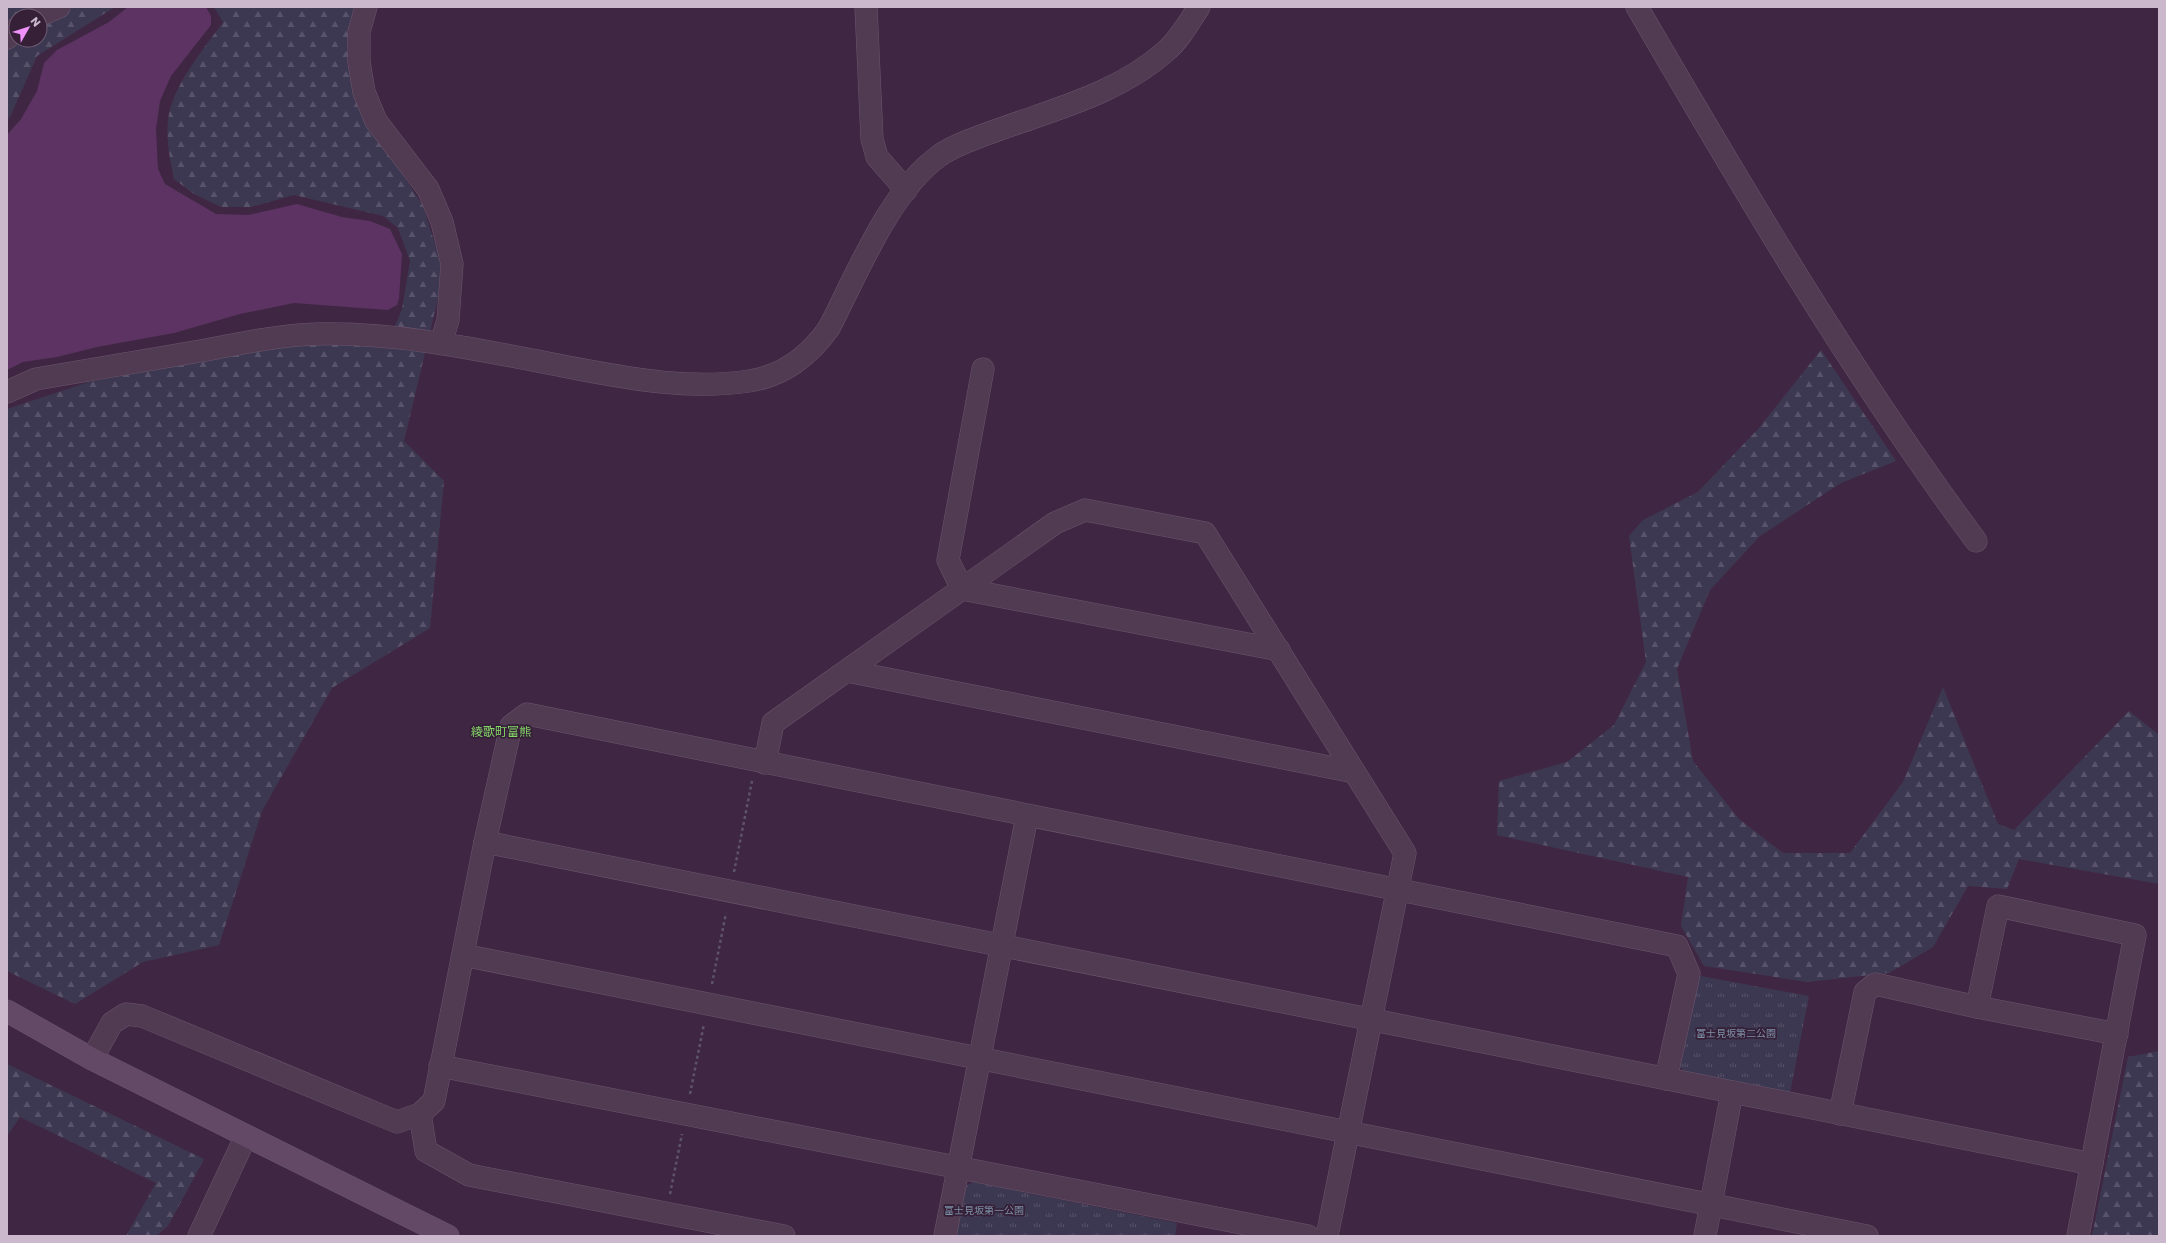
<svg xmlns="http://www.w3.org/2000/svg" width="2166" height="1243" viewBox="0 0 2166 1243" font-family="Poppins,'Noto Sans JP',sans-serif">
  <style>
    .forest { fill: url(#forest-firs); fill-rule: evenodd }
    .park { fill: url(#park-tufts) }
    .water { fill: #5c3362 }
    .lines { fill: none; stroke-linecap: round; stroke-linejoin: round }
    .street-casing { stroke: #6b566d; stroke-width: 23 }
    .secondary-casing { stroke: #6b566d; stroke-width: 23 }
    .path { stroke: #5e536b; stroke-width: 2.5; stroke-dasharray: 3 3; stroke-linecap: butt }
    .street { stroke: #503b52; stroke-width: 22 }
    .secondary { stroke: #634965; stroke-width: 22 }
    .labels { text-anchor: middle; stroke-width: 3.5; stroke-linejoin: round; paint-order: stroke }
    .park-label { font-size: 10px; fill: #7d91a7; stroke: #352038 }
    .quarter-label { font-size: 12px; fill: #86d768; stroke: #352038 }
  </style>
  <defs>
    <pattern id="forest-firs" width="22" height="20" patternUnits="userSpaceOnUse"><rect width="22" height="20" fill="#3d3852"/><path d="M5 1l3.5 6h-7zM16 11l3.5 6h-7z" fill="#58536a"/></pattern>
    <pattern id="park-tufts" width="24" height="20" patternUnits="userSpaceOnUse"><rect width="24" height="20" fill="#3d3852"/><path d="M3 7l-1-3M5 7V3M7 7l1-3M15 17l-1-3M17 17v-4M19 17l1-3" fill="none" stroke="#58536a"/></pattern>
  </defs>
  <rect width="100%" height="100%" fill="#3f2743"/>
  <g class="forest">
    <path d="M7 7H115L37 56 10 117 7 120ZM16 16H40V40H16Z"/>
    <path d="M214 7H362L358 106 423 206 444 273 404 441 444 481 430 628 332 688 262 811 219 945 143 962 75 1004 7 971V409L89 382 231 355 309 344 387 346 402 309 410 261 398 228 383 216 294 195 251 207H221L194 194 174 179C170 160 166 140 168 121 171 87 204 49 223 22Z"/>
    <polygon points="1821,350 1896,461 1841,483 1760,536 1710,590 1677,669 1693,761 1739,819 1783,853 1850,853 1903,782 1943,687 1998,824 2014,830 2129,711 2159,735 2159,884 2019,859 2007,889 1968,886 1933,947 1889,973 1807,982 1704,966 1681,926 1688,877 1497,835 1499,781 1567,762 1614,725 1646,662 1629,536 1643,520 1698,492 1759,428"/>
    <polygon points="2159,1051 2159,1236 2092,1236 2128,1057"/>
    <polygon points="7,1064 204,1159 168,1226 156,1236 126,1236 156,1183 20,1117 7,1136"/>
  </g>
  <g class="park">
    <polygon points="1695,975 1809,996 1790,1093 1685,1073 1678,1064"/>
    <polygon points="973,1182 1177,1223 1175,1236 953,1236 962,1189"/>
  </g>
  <polygon class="water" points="128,7 206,7 211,16 211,25 171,76 160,101 156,129 158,169 165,184 216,214 248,215 297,204 342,217 370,221 390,229 402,254 399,299 397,305 388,310 294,303 240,314 174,333 97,347 57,357 23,362 7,370 7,135 21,119 37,91 44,63 57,50 109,22"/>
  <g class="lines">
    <defs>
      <g id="street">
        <polyline points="366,7 359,32 359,62 364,92 376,121 428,189 442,222 452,264 448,320 441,343"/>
        <polyline points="866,7 872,139 877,157 906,190"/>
        <path d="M1637 7C1743 189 1850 371 1976 541"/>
        <polyline points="38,16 59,7"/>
        <polyline points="7,38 16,29"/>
        <polyline points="983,369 948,560 962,589 1279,650"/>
        <path d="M7 392 36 379C93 369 150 360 206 350 242 343 280 335 317 334 403 332 489 352 573 368 632 379 689 390 749 381 783 376 810 355 829 328 857 274 890 191 939 156 955 144 987 134 1006 127 1062 107 1121 91 1166 51 1180 39 1189 22 1199 7"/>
        <polyline points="847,671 1354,772"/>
        <polyline points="765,763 773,723 1055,523 1085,510 1205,533 1405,853 1327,1236"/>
        <path d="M485 842C1020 952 1556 1058 2092 1164"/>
        <polyline points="463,955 1867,1236"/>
        <polyline points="1977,1007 1998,906 2135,935 2078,1236"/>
        <polyline points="92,1059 112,1023 126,1014 142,1016 397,1122 420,1114 434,1101 485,842 511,726 527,714 1677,946 1689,974 1666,1079"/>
        <polyline points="440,1066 1308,1236"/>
        <polyline points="420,1114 426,1151 469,1175 784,1236"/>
        <polyline points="1840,1114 1865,992 1875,984 1977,1007 2117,1034"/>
        <polyline points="199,1236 246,1136"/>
        <polyline points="945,1236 1027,816"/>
        <polyline points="1705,1236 1732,1092"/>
      </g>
      <polyline id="secondary" points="7,1011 92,1059 448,1236"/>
    </defs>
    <use href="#street" class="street-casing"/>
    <use href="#secondary" class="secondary-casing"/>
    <g class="path">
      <polyline points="734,872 752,781"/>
      <polyline points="712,984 726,913"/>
      <polyline points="690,1094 704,1024"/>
      <polyline points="670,1194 682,1134"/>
    </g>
    <use href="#street" class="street"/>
    <use href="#secondary" class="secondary"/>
  </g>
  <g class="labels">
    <g class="park-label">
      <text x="1736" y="1037">富士見坂第二公園</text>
      <text x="984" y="1214">富士見坂第一公園</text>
    </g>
    <g class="quarter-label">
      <text x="501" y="736">綾歌町富熊</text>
    </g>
  </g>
  <rect width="2166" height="1243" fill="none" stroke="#cbb8cc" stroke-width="16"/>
  <g transform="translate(28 28) rotate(51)"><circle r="19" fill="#352038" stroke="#715d73"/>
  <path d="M0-3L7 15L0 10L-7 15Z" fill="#f091f9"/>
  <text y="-6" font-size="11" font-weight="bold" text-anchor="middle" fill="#cbb8cc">N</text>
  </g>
</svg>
